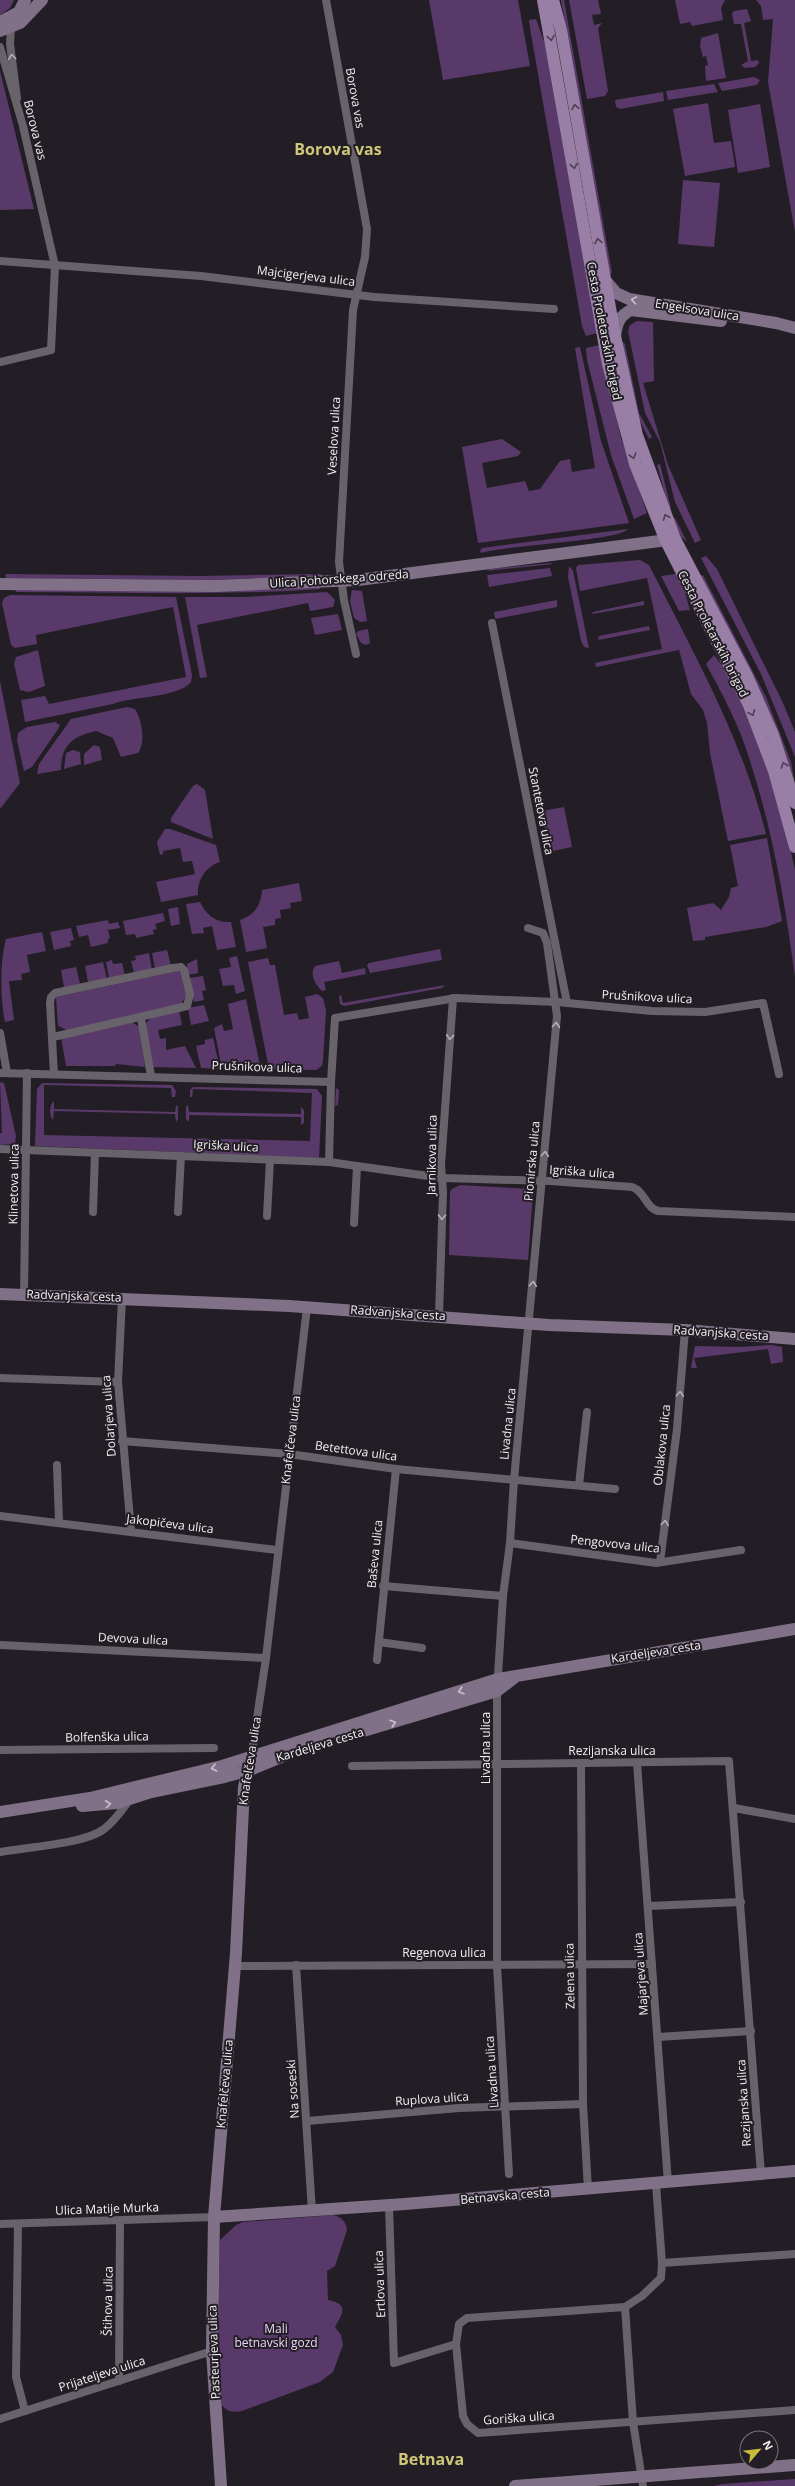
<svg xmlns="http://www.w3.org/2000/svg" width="795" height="2486" viewBox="0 0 795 2486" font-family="'Open Sans',sans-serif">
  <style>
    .green { fill: #593969 }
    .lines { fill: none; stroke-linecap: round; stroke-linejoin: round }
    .street { stroke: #68636b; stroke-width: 8 }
    .secondary { stroke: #807188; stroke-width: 12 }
    .primary { stroke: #997fa6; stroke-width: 12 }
    .oneway { stroke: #4c4052 }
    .oneway2 { stroke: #b4b0b6 }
    .oneway3 { stroke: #cac3ce }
    .labels { text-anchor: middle; stroke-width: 4; stroke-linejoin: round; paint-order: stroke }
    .street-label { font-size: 12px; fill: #f2eff3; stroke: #231e25 }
    .park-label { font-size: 12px; fill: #ead4f7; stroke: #231e25 }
    .district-label { font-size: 16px; font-weight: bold; fill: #cec779; stroke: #231e25 }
  </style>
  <rect width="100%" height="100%" fill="#231e25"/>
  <g class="green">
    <polygon points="0,0 14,0 10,8 0,15"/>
    <polygon points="429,0 518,0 530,66 443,80"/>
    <polygon points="561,0 564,0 612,273 609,275"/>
    <polygon points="569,0 598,0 601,14 592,15 594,25 602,23 598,28 608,91 605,96 587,99"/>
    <polygon points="675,0 725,0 721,8 723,20 692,26 690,22 680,24"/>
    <polygon points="756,0 795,0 795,232 768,82 773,19 763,20 761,6"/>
    <polygon points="747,9 751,21 744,23 751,61 758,60 759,63 755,67 745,68 741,65 748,61 741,24 734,24 732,14 734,11"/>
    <polygon points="536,19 546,47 597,333 586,336 582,326 531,34 529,20"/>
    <polygon points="718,33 726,78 706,81 705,66 708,65 706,56 703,57 700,46 701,38"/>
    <polygon points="0,71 34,209 0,210"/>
    <polygon points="754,77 760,80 757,85 722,91 718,83"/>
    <polygon points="714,84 718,92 668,100 666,91"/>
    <polygon points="663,92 664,101 620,109 616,107 615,100"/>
    <polygon points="708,103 714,143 731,141 735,167 685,176 673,109"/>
    <polygon points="760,104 770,167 738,173 728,110"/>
    <polygon points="683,180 720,183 714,247 678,244"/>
    <polygon points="637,321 653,322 654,381 643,383 668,465 701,540 695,543 675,502 660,442 645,413 628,331 630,325"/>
    <polygon points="622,341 625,344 639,413 652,437 649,439 636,413"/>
    <polygon points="600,345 621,438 647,513 634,519 611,455 587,360 586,348"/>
    <polygon points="580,347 601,441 629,523 478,543 462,447 502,439 521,452 518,456 482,463 487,488 525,481 529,491 540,489 560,461 570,459 572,472 595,468 575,348"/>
    <polygon points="660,464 671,508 669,509 657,465"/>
    <polygon points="672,518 675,518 687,542 681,537"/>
    <path d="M628 529C619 541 505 545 481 553L480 551 482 548Z"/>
    <polygon points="706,556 717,569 783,703 795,732 795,757 761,674 701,558"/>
    <path d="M640 560 649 565C693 652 742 738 766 834L728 841 710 753 707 723 703 710 691 694 679 650 596 667 595 663 662 649 647 578 580 591 576 568 578 565Z"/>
    <polygon points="550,563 553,564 486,571 491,569"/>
    <polygon points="569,566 573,571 589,648 584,647 581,641 568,577"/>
    <polygon points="550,568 552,576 489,587 487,575"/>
    <polygon points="5,574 199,576 321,574 322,576 210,580 6,578"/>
    <polygon points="676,574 683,586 690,610 679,611 661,576"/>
    <polygon points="703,575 766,697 791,762 795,785 700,576"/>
    <path d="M320 587V589C219 596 117 592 16 592L15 589 253 590Z"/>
    <polygon points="352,590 362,591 367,621 360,622 354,618 350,601"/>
    <polygon points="327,592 335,600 333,607 310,611 308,603 197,625 207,677 200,678 185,597 245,597"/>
    <path d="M10 595 176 597 192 675 191 682C178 698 133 696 113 704L25 722 21 700 45 696 49 704 186 677 173 607 36 635 37 644 15 648 11 645 2 603 4 598Z"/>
    <polygon points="557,600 557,607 495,619 494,612"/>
    <polygon points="644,601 644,605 592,614 593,612"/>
    <polygon points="338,614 342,630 315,635 311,618"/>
    <polygon points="649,626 650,630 598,640 599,636"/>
    <polygon points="368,629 370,643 366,645 361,643 356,634 358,631"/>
    <polygon points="38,650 45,686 29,692 20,690 14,664 16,657"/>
    <path d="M714 655 731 678 744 706 764 757 789 842 795 870V977C785 903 773 832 750 761 740 727 723 695 706 664Z"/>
    <polygon points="0,681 20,783 0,809"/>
    <path d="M127 707 135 709C142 720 146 742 138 753L121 757 113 738 96 731C73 736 61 745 61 770L37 774 39 764 71 719Z"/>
    <polygon points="55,722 60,725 58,729 32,767 24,771 17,740 18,733 27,727"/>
    <polygon points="94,745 100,747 102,760 84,765 84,754"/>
    <polygon points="73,750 80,752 81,764 64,769 66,753"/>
    <polygon points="197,784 205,790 213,839 171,822 171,818 193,786"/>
    <polygon points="564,807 572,847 548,852 542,811"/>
    <path d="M165 829H170L216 845 220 862C206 866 197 880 198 895L161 902 156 882 195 874 192 861 183 862 180 848 163 851V854L160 855 157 842Z"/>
    <polygon points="767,838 782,921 766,927 705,937 705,940 693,941 687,908 713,903 721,910 729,897 731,888 738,886 730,845"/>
    <path d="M299 883 302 901 290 903 291 908 280 910 281 918 275 919V925L263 927 267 948 246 952 240 920C254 915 261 906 262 890Z"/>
    <path d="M200 902C206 915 216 923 231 922L236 947 217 950 212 926 203 928 204 933 192 934 186 904Z"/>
    <polygon points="178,907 180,924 171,926 168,909"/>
    <polygon points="163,913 165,921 155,924 157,929 153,930 154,934 136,938 135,934 126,935 123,921"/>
    <polygon points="108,920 109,924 118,922 120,928 108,930 110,938 108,939 108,943 91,947 88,935 79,937 76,926"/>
    <polygon points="71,928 74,940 70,941 71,946 54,950 50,932"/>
    <path d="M42 932 46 951 27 955 30 972 21 974 22 980 9 981 14 1020 5 1022C0 998 0 961 6 939Z"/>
    <polygon points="440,949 442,960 370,973 367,965 369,963"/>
    <polygon points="167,950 171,966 155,969 152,953"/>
    <polygon points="149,953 152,970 134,973 131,961 136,960 135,956"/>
    <polygon points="237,956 245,991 236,994 234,985 223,986 219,969 231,967 229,958"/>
    <polygon points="268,958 270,965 275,965 284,1015 297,1013 299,1020 309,1018 305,997 317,994 323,998 326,1011 323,1061 322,1066 316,1070 269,1069 248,962"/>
    <polygon points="197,959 198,973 188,975 187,964"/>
    <polygon points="112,960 113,964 122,963 125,975 109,978 106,962"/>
    <path d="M339 961 342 973 365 968 366 974 324 982 326 990 322 991C316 985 309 975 315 966Z"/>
    <polygon points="103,962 107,979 88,982 85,966"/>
    <polygon points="76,967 80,984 64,987 61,970"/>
    <polygon points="178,971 182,973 187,994 181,1004 67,1030 58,1026 56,997"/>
    <polygon points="203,976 206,990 202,991 204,1000 194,1002 189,978"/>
    <polygon points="445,985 442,988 344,1006 340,1004 339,996 341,995 343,1003"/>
    <polygon points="246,999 261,1070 222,1069 214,1028 222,1024 224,1031 233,1029 228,1004"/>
    <polygon points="204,1005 209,1021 191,1025 188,1008"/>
    <path d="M179 1010 182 1025 158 1030 160 1039 166 1038V1050L185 1046 196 1068 152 1067 145 1026C149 1013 167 1013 179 1010Z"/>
    <polygon points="132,1022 139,1027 145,1067 116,1064 115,1066 66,1066 61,1037"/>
    <polygon points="213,1038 220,1069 201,1068 196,1046 205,1044 205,1040"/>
    <polygon points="0,1082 4,1083 16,1136 15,1144 0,1145 0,1133 2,1133"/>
    <polygon points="42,1083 172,1085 176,1091 175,1097 172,1097 171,1088 44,1085 44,1135 310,1141 312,1093 193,1089 192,1097 190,1097 190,1090 193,1087 317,1089 322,1096 319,1158 35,1146 37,1089"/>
    <polygon points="336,1088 339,1090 338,1105 335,1106"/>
    <path d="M54 1101V1109L175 1112 176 1105 178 1107V1119L176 1122 175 1114 54 1111 53 1120C49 1116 49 1105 54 1101Z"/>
    <polygon points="188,1105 189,1112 301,1114 301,1107 304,1110 304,1123 301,1125 301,1117 189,1115 189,1122 186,1119 186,1107"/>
    <polygon points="460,1185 530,1189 533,1192 528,1260 449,1255 450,1192 452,1189"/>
    <polygon points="771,1345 782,1347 783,1362 771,1364 768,1349 694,1358 697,1368 691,1368 695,1346 739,1347"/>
    <path d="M333 2215C341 2217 346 2221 347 2230L335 2266 327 2271 328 2300C349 2304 343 2313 335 2327L341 2335 343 2345 333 2372 320 2382 242 2411C233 2412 228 2413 222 2405L217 2351 220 2240 236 2225 243 2222Z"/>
    <polygon points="795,2479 795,2486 714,2486 722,2484"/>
  </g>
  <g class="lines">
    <g class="street">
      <polyline points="326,0 367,229 365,257 353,310 339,562 344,600 356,654"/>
      <polyline points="11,28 10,44 17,98"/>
      <polyline points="0,47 23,126 55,266 51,350 0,362"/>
      <polyline points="0,261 201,276 374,297 554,309"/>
      <polyline points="492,623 567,1003"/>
      <polyline points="141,1018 151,1076"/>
      <polyline points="0,1033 7,1073"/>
      <polyline points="53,1037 187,1006 190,994 184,970 181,967 173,968 55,993 51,997 50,1003 54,1074"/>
      <polyline points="0,1073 331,1082 335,1018 456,998 557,1002 652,1011 705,1012 763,1003 779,1074"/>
      <path d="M0 1149 329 1162 442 1178 550 1181 632 1187C645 1191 646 1209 659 1211L795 1217"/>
      <polyline points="329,1162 331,1082"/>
      <polyline points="93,1212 95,1153"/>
      <polyline points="178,1212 181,1156"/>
      <polyline points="267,1216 270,1160"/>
      <polyline points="354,1223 357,1167"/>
      <polyline points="24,1295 27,1073"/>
      <polyline points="122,1298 118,1382 131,1531"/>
      <polyline points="439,1316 443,1192 441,1165 453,998"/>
      <polyline points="0,1378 118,1382"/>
      <polyline points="122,1441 289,1454 396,1469 615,1489"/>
      <polyline points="57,1465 59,1522"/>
      <polyline points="579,1485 587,1412"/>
      <polyline points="0,1516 277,1550"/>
      <polyline points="510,1543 656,1563 741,1550"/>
      <polyline points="660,1562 677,1429 685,1330"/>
      <polyline points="383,1586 503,1596"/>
      <polyline points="379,1642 422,1648"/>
      <polyline points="0,1645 266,1658"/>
      <polyline points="377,1660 396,1469"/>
      <polyline points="0,1750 214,1748"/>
      <polyline points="251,1758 266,1658 307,1307"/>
      <polyline points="581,1763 583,2104 588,2189"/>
      <polyline points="637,1763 668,2183"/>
      <polyline points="352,1766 729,1761 761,2174"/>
      <polyline points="734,1808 795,1819"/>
      <path d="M0 1852C26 1847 85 1844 104 1829 115 1821 122 1810 130 1799"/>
      <polyline points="649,1906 741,1902"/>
      <polyline points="296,1965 312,2211"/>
      <polyline points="235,1966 652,1964"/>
      <polyline points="658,2037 751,2031"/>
      <polyline points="307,2121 459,2108 583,2104"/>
      <polyline points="509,2174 497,1965 497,1691 503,1596 510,1543 514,1480 557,1016 547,943 543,933 528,928"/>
      <polyline points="656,2184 662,2263"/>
      <polyline points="389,2205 394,2363 456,2344 459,2324 467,2318 625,2307 642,2296 661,2278 662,2263 795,2254"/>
      <polyline points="0,2224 214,2217"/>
      <polyline points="18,2224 16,2377 25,2411"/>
      <polyline points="625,2307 633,2422 643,2486"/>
      <polyline points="456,2344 463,2416 467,2424 478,2433 795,2410"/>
      <polyline points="119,2381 120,2221"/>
      <polyline points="0,2419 212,2351"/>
    </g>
    <g class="secondary">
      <polyline points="0,22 19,12 25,0"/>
      <polyline points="0,31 20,23 42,0"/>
      <polyline points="605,280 616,293 629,299 776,323 795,328"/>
      <path d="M615 336C617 323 619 316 631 310L721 321"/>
      <polyline points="0,584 215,586 358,580 675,539"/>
      <polyline points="0,1294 289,1306 549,1325 685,1330 795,1339"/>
      <polyline points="340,1738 497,1691 514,1678"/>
      <polyline points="82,1806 117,1803 151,1792 224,1777 250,1770 286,1755"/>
      <polyline points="0,1812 90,1798 222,1766 498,1679 795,1629"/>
      <polyline points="214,2217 405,2204 795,2171"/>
      <polyline points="221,2486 212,2351 214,2217 236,1953 244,1787 251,1758"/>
      <polyline points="515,2486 795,2465"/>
    </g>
    <g class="primary">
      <polyline points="543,0 608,364 635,464 666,541 749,705 774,771 795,847"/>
      <polyline points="553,0 561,30 615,336 637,435 675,539 747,676 773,735 795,803"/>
    </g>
  </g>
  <defs><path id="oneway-chevron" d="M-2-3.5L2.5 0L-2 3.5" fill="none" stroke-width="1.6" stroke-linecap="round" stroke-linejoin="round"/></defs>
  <g class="oneway">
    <use href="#oneway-chevron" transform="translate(551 38) rotate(80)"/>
    <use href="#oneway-chevron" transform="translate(575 107) rotate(-100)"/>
    <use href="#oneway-chevron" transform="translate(574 166) rotate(80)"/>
    <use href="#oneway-chevron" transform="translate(598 241) rotate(-100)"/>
    <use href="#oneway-chevron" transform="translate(633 456) rotate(74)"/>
    <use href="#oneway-chevron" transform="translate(666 517) rotate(-113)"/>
    <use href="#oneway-chevron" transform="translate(752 713) rotate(68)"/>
    <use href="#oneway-chevron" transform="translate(784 765) rotate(-109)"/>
  </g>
  <g class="oneway2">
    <use href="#oneway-chevron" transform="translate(12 57) rotate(-97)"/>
    <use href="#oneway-chevron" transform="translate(556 1025) rotate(-85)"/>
    <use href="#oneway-chevron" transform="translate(450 1037) rotate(94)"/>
    <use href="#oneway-chevron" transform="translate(545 1154) rotate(-85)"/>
    <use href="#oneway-chevron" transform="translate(442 1217) rotate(91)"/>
    <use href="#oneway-chevron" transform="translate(533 1284) rotate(-85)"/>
    <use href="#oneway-chevron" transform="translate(680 1394) rotate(-85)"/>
    <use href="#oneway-chevron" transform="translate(665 1523) rotate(-83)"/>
  </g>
  <g class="oneway3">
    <use href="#oneway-chevron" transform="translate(634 300) rotate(-170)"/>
    <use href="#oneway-chevron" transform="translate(461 1691) rotate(162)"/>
    <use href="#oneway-chevron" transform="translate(393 1723) rotate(-17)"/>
    <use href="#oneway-chevron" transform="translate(214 1768) rotate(166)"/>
    <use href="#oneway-chevron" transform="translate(108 1804) rotate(-7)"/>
  </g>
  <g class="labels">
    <g class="street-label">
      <text transform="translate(355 98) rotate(80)" y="4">Borova vas</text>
      <text transform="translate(35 130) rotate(76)" y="4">Borova vas</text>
      <text transform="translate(306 276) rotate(7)" y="4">Majcigerjeva ulica</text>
      <text transform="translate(697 310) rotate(9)" y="4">Engelsova ulica</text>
      <text transform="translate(604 331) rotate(79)" y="4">Cesta Proletarskih brigad</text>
      <text transform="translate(334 436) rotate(-87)" y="4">Veselova ulica</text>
      <text transform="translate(339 579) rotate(-4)" y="4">Ulica Pohorskega odreda</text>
      <text transform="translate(713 634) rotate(63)" y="4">Cesta Proletarskih brigad</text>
      <text transform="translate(541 811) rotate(79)" y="4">Stantetova ulica</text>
      <text transform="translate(647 997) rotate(3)" y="4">Prušnikova ulica</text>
      <text transform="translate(257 1067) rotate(2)" y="4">Prušnikova ulica</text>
      <text transform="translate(226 1146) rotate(3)" y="4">Igriška ulica</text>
      <text transform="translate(432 1155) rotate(-89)" y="4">Jarnikova ulica</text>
      <text transform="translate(532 1161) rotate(-85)" y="4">Pionirska ulica</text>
      <text transform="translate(582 1172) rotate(4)" y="4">Igriška ulica</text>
      <text transform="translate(14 1184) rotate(-89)" y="4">Klinetova ulica</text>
      <text transform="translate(74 1296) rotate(2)" y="4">Radvanjska cesta</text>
      <text transform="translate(398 1313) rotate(4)" y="4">Radvanjska cesta</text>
      <text transform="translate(721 1333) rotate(4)" y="4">Radvanjska cesta</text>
      <text transform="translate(109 1416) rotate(-94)" y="4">Dolarjeva ulica</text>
      <text transform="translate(508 1424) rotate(-84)" y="4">Livadna ulica</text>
      <text transform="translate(291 1440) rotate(-83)" y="4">Knafelčeva ulica</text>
      <text transform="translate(662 1445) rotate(-84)" y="4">Oblakova ulica</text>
      <text transform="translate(356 1451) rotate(8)" y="4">Betettova ulica</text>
      <text transform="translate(170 1524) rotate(7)" y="4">Jakopičeva ulica</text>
      <text transform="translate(615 1544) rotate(6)" y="4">Pengovova ulica</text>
      <text transform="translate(375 1554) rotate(-84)" y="4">Baševa ulica</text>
      <text transform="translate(133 1639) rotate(3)" y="4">Devova ulica</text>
      <text transform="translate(656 1652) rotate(-9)" y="4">Kardeljeva cesta</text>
      <text transform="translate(107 1737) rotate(-1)" y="4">Bolfenška ulica</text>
      <text transform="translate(320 1745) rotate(-17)" y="4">Kardeljeva cesta</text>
      <text transform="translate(486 1748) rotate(-90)" y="4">Livadna ulica</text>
      <text x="612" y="1755">Rezijanska ulica</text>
      <text transform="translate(250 1761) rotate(-81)" y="4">Knafelčeva ulica</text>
      <text x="444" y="1957">Regenova ulica</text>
      <text transform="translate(641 1974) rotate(-94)" y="4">Majarjeva ulica</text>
      <text transform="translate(570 1976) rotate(-91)" y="4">Zelena ulica</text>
      <text transform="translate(492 2072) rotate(-94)" y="4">Livadna ulica</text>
      <text transform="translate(225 2084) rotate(-85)" y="4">Knafelčeva ulica</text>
      <text transform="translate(293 2089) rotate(-94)" y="4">Na soseski</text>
      <text transform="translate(432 2099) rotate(-4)" y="4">Ruplova ulica</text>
      <text transform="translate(744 2103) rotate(-94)" y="4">Rezijanska ulica</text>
      <text transform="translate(505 2196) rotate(-5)" y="4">Betnavska cesta</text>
      <text transform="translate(107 2209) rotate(-2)" y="4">Ulica Matije Murka</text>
      <text transform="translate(380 2284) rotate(-92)" y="4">Ertlova ulica</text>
      <text transform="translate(108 2301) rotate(-89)" y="4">Štihova ulica</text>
      <text transform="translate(214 2352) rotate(-92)" y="4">Pasteurjeva ulica</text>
      <text transform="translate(102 2374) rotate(-18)" y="4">Prijateljeva ulica</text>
      <text transform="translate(519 2418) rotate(-4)" y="4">Goriška ulica</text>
    </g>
    <g class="park-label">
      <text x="276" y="2333">Mali<tspan x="276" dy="14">betnavski gozd</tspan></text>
    </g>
    <g class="district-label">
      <text x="338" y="155">Borova vas</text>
      <text x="431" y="2465">Betnava</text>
    </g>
  </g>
  <g transform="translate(759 2450) rotate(62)"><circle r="19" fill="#231e25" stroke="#767277"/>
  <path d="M0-3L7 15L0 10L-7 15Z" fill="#c7bb3b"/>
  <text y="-6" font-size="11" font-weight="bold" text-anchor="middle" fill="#f2eff3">N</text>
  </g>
</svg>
